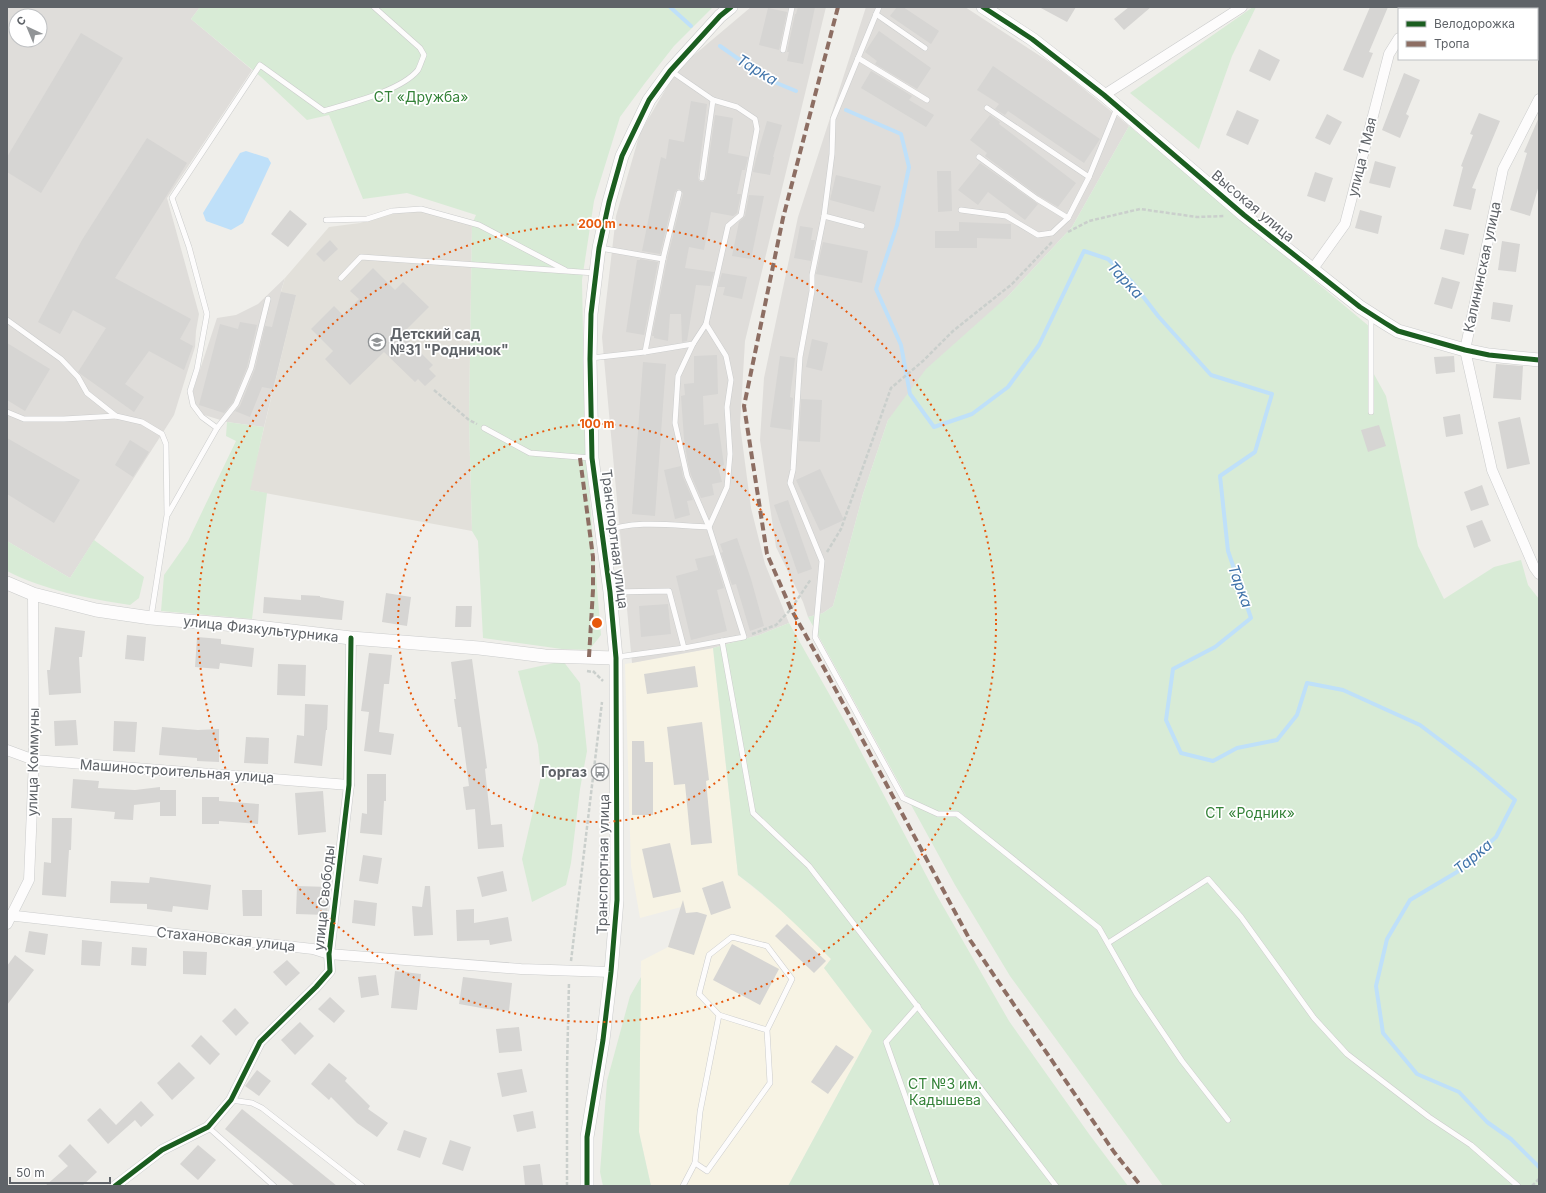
<svg xmlns="http://www.w3.org/2000/svg" width="1546" height="1193" viewBox="0 0 1546 1193" font-family="Inter,sans-serif">
  <style>
    .commercial { fill: #f7f3e4 }
    .industrial { fill: #dfddda; fill-rule: evenodd }
    .education { fill: #e2e0da }
    .green { fill: #d8ebd6 }
    .water { fill: #bfe0f9 }
    .lines { fill: none; stroke-linecap: round; stroke-linejoin: round }
    .stream { stroke: #bfe0f9; stroke-width: 4 }
    .building { fill: #d6d5d3 }
    .service-casing { stroke: #cbcccc; stroke-width: 6 }
    .minor-casing { stroke: #cbcccc; stroke-width: 11 }
    .tertiary-casing { stroke: #cbcccc; stroke-width: 14 }
    .path { stroke: #cacfcc; stroke-width: 2.5; stroke-dasharray: 4 2; stroke-linecap: butt }
    .service { stroke: #fdfcfc; stroke-width: 5 }
    .minor { stroke: #fdfcfc; stroke-width: 10 }
    .tertiary { stroke: #fdfcfc; stroke-width: 13 }
    .quiet { stroke: #8d6e63; stroke-width: 4; stroke-dasharray: 8 4; stroke-linecap: butt }
    .cycleway-casing { stroke: #fff; stroke-width: 8 }
    .cycleway { stroke: #1b5e20; stroke-width: 5 }
    .ring { fill: none; stroke: #e8590c; stroke-width: 2; stroke-dasharray: 2 4 }
    .labels { text-anchor: middle; stroke-width: 3.5; stroke-linejoin: round; paint-order: stroke }
    .park-label { font-size: 14px; fill: #348238; stroke: #fff }
    .street-label { font-size: 14px; fill: #5f6368; stroke: #fff }
    .poi-label { font-size: 14px; font-weight: bold; fill: #5f6368; stroke: #fff; text-anchor: start }
    .water-label { font-size: 15px; font-style: italic; fill: #4174aa; stroke: #fff }
    .centre { fill: #e8590c; stroke: #fff; stroke-width: 2 }
    .ring-label { font-size: 12px; text-anchor: middle; font-weight: bold; fill: #e8590c; stroke: #fff; stroke-width: 3.5; stroke-linejoin: round; paint-order: stroke }
  </style>
  <rect width="100%" height="100%" fill="#efeeea"/>
  <polygon class="commercial" points="713,648 738,875 788,916 831,959 824,968 872,1031 788,1186 651,1186 639,1132 641,961 668,947 681,907 640,918 631,866 625,664"/>
  <g class="industrial">
    <path d="M7 7H200L191 19 252 70 167 198 199 314 196 331 195 347 174 415 70 578 7 541ZM16 16H40V40H16Z"/>
    <polygon points="751,7 826,7 745,341 740,425 751,508 765,564 789,623 759,635 713,648 632,663 602,337 616,216 640,133 671,80 693,56"/>
    <polygon points="866,7 965,7 1057,67 1129,126 1072,227 1009,295 888,420 863,494 833,606 823,613 808,617 803,602 776,547 760,440 764,378 798,217"/>
    <polygon points="285,278 281,291 296,295 264,427 227,422 201,414 195,403 193,391 217,318 236,315 258,304"/>
  </g>
  <polygon class="education" points="401,211 430,212 472,224 469,420 472,531 249,490 296,295 281,292 285,278 329,227 360,223"/>
  <g class="green">
    <polygon points="200,7 713,7 674,46 645,83 620,117 594,201 582,280 585,443 601,635 589,650 562,649 483,638 478,541 472,531 469,420 472,224 476,215 407,193 363,199 329,115 307,120 261,77 191,19"/>
    <polygon points="1253,7 1256,7 1232,56 1199,149 1130,93"/>
    <polygon points="1129,126 1370,327 1370,367 1386,396 1418,546 1444,599 1494,567 1521,560 1528,585 1539,599 1539,1186 1163,1186 1010,976 955,885 808,617 823,613 833,606 863,494 888,420 926,369 1009,295 1072,227"/>
    <polygon points="227,422 264,427 250,490 267,493 252,619 161,611 164,575 188,541 236,441 226,436"/>
    <path d="M94 540 144 577 139 598 130 605C89 599 44 590 7 571V541L70 578Z"/>
    <path d="M789 623 849 729 936 894 1009 1021 1089 1134 1128 1186H788L872 1031 824 968 831 959C801 929 772 900 738 875L713 648 759 635Z"/>
    <polygon points="563,661 580,683 587,751 580,789 571,863 566,885 532,902 522,859 541,776 538,745 518,671"/>
    <polygon points="641,977 639,1132 651,1186 603,1186 600,1172 607,1081 630,996"/>
  </g>
  <polygon class="water" points="246,151 268,158 271,163 243,223 231,230 206,221 203,213 240,153"/>
  <g class="lines">
    <g class="stream">
      <polyline points="670,7 691,26"/>
      <polyline points="720,46 767,79 796,91"/>
      <polyline points="846,110 901,134 909,167 897,225 876,289 901,345 910,394 934,427 972,414 1008,387 1039,345 1084,251 1108,259 1132,282 1158,316 1211,375 1272,394 1255,452 1220,476 1228,551 1251,618 1215,647 1173,669 1166,720 1181,753 1213,761 1237,748 1277,740 1297,715 1307,683 1343,690 1420,725 1477,768 1515,800 1496,837 1457,872 1410,900 1387,939 1376,986 1383,1033 1417,1074 1459,1092 1487,1122 1511,1139 1539,1167"/>
    </g>
  </g>
  <g class="building">
    <polygon points="798,7 815,7 803,64 787,61 789,52 787,52 795,14 796,14"/>
    <polygon points="897,7 903,7 939,31 931,44 890,16"/>
    <polygon points="1039,7 1076,7 1067,22"/>
    <polygon points="1129,7 1151,7 1124,30 1114,19"/>
    <polygon points="1370,7 1388,7 1369,52 1373,53 1363,78 1343,70"/>
    <polygon points="768,8 787,12 779,50 759,45"/>
    <polygon points="879,31 931,68 917,89 875,64 877,61 865,52"/>
    <polygon points="81,33 123,58 41,193 7,172 7,157"/>
    <polygon points="1259,49 1280,60 1270,81 1249,71"/>
    <polygon points="993,66 1100,139 1084,163 1008,111 1005,115 995,109 999,104 977,90"/>
    <polygon points="871,71 912,96 909,100 934,115 926,127 861,88"/>
    <polygon points="1404,73 1420,80 1406,114 1409,116 1400,138 1382,130"/>
    <polygon points="691,101 707,104 698,177 699,181 703,182 706,179 715,115 733,118 728,153 748,157 745,170 742,170 737,194 741,194 737,213 733,216 711,212 704,250 689,247 685,268 714,272 710,286 696,285 687,341 682,342 681,314 670,314 668,341 654,338 654,336 652,336 667,260 683,194 681,190 678,189 675,192 660,254 642,251 661,157 666,159 669,139 684,142"/>
    <polygon points="1237,110 1259,120 1248,145 1226,135"/>
    <polygon points="1479,113 1500,121 1472,188 1476,189 1471,210 1453,206 1463,167 1461,166 1473,135 1470,134"/>
    <polygon points="1327,114 1342,122 1330,145 1315,138"/>
    <polygon points="990,115 1000,122 999,124 1076,183 1058,207 1039,196 985,156 987,153 970,140"/>
    <polygon points="1539,117 1539,185 1530,216 1510,210 1527,153 1524,152"/>
    <polygon points="767,121 782,125 773,157 774,157 770,175 753,172 756,159"/>
    <polygon points="147,138 187,163 115,278 191,319 180,339 193,346 184,370 149,351 125,384 144,397 134,412 82,375 78,372 106,328 73,310 60,334 38,322 82,240"/>
    <polygon points="1375,161 1396,167 1390,188 1369,183"/>
    <polygon points="980,163 1038,204 1025,220 988,192 978,205 958,190"/>
    <polygon points="937,171 951,171 952,211 938,212"/>
    <polygon points="1315,172 1333,178 1325,202 1307,196"/>
    <polygon points="836,175 881,186 874,212 830,200"/>
    <polygon points="749,195 764,196 751,259 732,256 739,222 745,216"/>
    <polygon points="290,210 307,224 288,247 271,234"/>
    <polygon points="1360,210 1382,216 1378,234 1355,228"/>
    <polygon points="959,222 1011,224 1011,239 977,238 977,248 935,248 935,231 959,231"/>
    <polygon points="800,226 813,228 811,240 815,240 811,261 794,258"/>
    <polygon points="1445,229 1469,234 1464,255 1440,249"/>
    <polygon points="330,240 338,249 324,262 316,254"/>
    <polygon points="1502,241 1520,244 1516,272 1498,270"/>
    <polygon points="823,242 868,251 862,283 816,274"/>
    <polygon points="640,259 658,262 644,335 626,332 637,260 640,260"/>
    <polygon points="373,268 395,290 403,282 429,307 402,334 433,365 429,369 436,376 425,386 418,379 415,382 384,352 350,385 325,359 333,351 311,329 334,306 343,315 359,299 350,291"/>
    <polygon points="722,273 747,277 742,299 723,295 725,287 718,287"/>
    <polygon points="1442,277 1460,282 1452,309 1434,304"/>
    <polygon points="281,292 296,295 273,389 262,387 250,417 235,411 240,406 255,369 265,326 272,327"/>
    <polygon points="1493,302 1513,305 1510,322 1491,319"/>
    <polygon points="240,322 257,325 247,367 233,402 224,413 199,405 220,324 238,329"/>
    <polygon points="812,339 828,343 822,371 806,367"/>
    <polygon points="7,343 50,369 25,411 7,400"/>
    <polygon points="717,355 718,394 703,396 704,425 718,423 724,465 718,467 722,482 712,484 714,495 701,498 691,475 688,464 684,439 681,396 685,395 684,384 694,383 694,356"/>
    <polygon points="780,356 795,358 790,397 793,398 791,430 770,427"/>
    <polygon points="1454,356 1455,372 1436,374 1434,357"/>
    <polygon points="643,362 666,364 655,516 632,514"/>
    <polygon points="1496,364 1523,366 1521,400 1493,398"/>
    <polygon points="801,399 822,400 820,442 799,441"/>
    <polygon points="1460,414 1463,434 1446,437 1443,417"/>
    <polygon points="1520,417 1530,464 1507,469 1498,422"/>
    <polygon points="1379,425 1386,446 1368,452 1361,430"/>
    <polygon points="7,438 80,480 54,523 7,494"/>
    <polygon points="130,440 149,452 133,477 115,465"/>
    <polygon points="681,466 683,477 693,500 687,501 690,515 675,519 664,470"/>
    <polygon points="820,469 844,520 820,531 796,480"/>
    <polygon points="1482,485 1489,505 1471,511 1464,492"/>
    <polygon points="788,500 812,569 798,574 774,505"/>
    <polygon points="1482,520 1491,541 1474,548 1466,526"/>
    <polygon points="737,538 751,579 764,626 750,631 736,584 732,585 721,553 723,552 720,544"/>
    <polygon points="714,555 724,588 717,590 727,631 691,640 676,576 698,570 695,559"/>
    <polygon points="386,593 411,597 407,626 382,622"/>
    <polygon points="301,595 320,596 320,597 344,601 342,620 263,613 264,597 301,600"/>
    <polygon points="668,604 671,634 641,637 639,606"/>
    <polygon points="456,606 472,606 471,627 455,627"/>
    <polygon points="55,627 85,631 82,657 79,657 81,693 49,695 47,670 50,670"/>
    <polygon points="127,635 146,637 144,661 125,659"/>
    <polygon points="197,637 221,639 221,644 254,648 252,667 220,663 219,669 195,667"/>
    <polygon points="369,653 392,655 389,684 384,684 379,732 394,734 391,755 364,751 369,712 361,711"/>
    <polygon points="472,659 487,768 485,769 491,825 502,824 504,847 478,849 475,809 466,810 463,787 469,786 461,727 458,727 454,699 456,699 451,662"/>
    <polygon points="278,664 306,665 305,696 277,695"/>
    <polygon points="695,666 698,687 647,694 644,674"/>
    <polygon points="305,704 328,705 327,730 326,730 322,766 294,763 297,735 304,736"/>
    <polygon points="76,720 78,745 55,746 54,721"/>
    <polygon points="114,721 137,722 135,752 113,751"/>
    <polygon points="702,722 709,780 706,781 712,843 691,845 685,784 674,785 667,727"/>
    <polygon points="162,727 198,730 219,729 219,762 197,761 197,758 159,755"/>
    <polygon points="246,737 269,738 268,764 244,763"/>
    <polygon points="632,741 644,741 645,762 653,762 653,815 632,815"/>
    <polygon points="367,774 386,774 386,801 384,801 382,835 360,833 362,813 367,814"/>
    <polygon points="73,779 99,781 98,788 135,790 160,787 160,790 176,790 176,816 160,816 160,802 134,805 133,820 114,819 115,812 71,808"/>
    <polygon points="323,791 326,832 298,835 295,793"/>
    <polygon points="202,797 219,797 219,801 259,804 258,824 219,821 219,824 202,824"/>
    <polygon points="52,818 72,818 71,850 69,850 66,897 42,895 44,862 51,863"/>
    <polygon points="670,843 681,892 653,898 642,849"/>
    <polygon points="363,855 382,858 378,884 359,881"/>
    <polygon points="503,871 507,891 482,897 477,877"/>
    <polygon points="150,877 211,885 208,910 173,906 172,912 147,909 147,904 110,903 111,881 149,883"/>
    <polygon points="723,881 731,908 711,915 702,888"/>
    <polygon points="297,886 329,887 327,915 296,914"/>
    <polygon points="425,886 430,886 433,935 414,936 412,906 422,907"/>
    <polygon points="242,890 262,890 262,916 243,916"/>
    <polygon points="354,900 377,903 375,926 352,923"/>
    <polygon points="683,900 686,913 697,912 707,915 694,955 668,947"/>
    <polygon points="474,909 474,923 508,917 512,941 490,945 489,940 457,941 456,910"/>
    <polygon points="787,924 826,961 814,973 775,936"/>
    <polygon points="29,931 48,934 45,955 25,952"/>
    <polygon points="82,940 102,942 100,966 81,965"/>
    <polygon points="732,944 779,969 760,1005 713,980"/>
    <polygon points="132,947 147,948 146,966 131,965"/>
    <polygon points="183,951 207,952 206,975 183,974"/>
    <polygon points="15,955 34,970 7,1005 7,966"/>
    <polygon points="287,960 300,973 286,986 273,972"/>
    <polygon points="395,971 421,974 417,1010 391,1008"/>
    <polygon points="376,975 379,995 361,998 358,977"/>
    <polygon points="463,977 512,983 509,1011 487,1009 459,1004"/>
    <polygon points="330,997 345,1011 334,1023 318,1009"/>
    <polygon points="235,1008 249,1023 236,1036 222,1021"/>
    <polygon points="300,1022 314,1036 295,1055 281,1040"/>
    <polygon points="519,1027 522,1051 499,1053 496,1029"/>
    <polygon points="201,1035 220,1054 210,1065 191,1046"/>
    <polygon points="836,1045 854,1057 828,1094 811,1082"/>
    <polygon points="179,1062 195,1078 172,1100 157,1083"/>
    <polygon points="329,1063 347,1078 345,1081 370,1106 368,1109 388,1123 377,1137 357,1123 331,1097 329,1100 311,1084"/>
    <polygon points="522,1069 527,1092 502,1097 497,1073"/>
    <polygon points="257,1070 271,1081 259,1096 245,1086"/>
    <polygon points="141,1101 154,1115 141,1127 135,1120 108,1144 87,1120 100,1108 116,1125"/>
    <polygon points="242,1109 337,1186 295,1186 225,1129"/>
    <polygon points="533,1111 536,1128 517,1132 513,1115"/>
    <polygon points="404,1130 427,1138 420,1158 397,1150"/>
    <polygon points="450,1140 471,1147 463,1171 442,1164"/>
    <polygon points="70,1144 97,1172 82,1186 45,1186 68,1166 58,1156"/>
    <polygon points="198,1145 216,1160 198,1180 180,1164"/>
    <polygon points="540,1164 543,1186 525,1186 523,1166"/>
  </g>
  <g class="lines">
    <defs>
      <g id="service">
        <polyline points="876,14 925,48"/>
        <polyline points="783,50 792,7"/>
        <polyline points="858,58 927,100"/>
        <polyline points="671,71 713,100 702,178"/>
        <polyline points="987,108 1089,177"/>
        <polyline points="979,157 1037,199 1068,218"/>
        <polyline points="961,210 1006,216 1038,235 1052,233 1068,218 1089,177 1117,108"/>
        <polyline points="824,216 812,275 812,291 800,357 793,470 790,483 822,561 815,637 903,798 938,814 957,814 1099,928 1136,993 1182,1061 1228,1120"/>
        <polyline points="326,220 367,219 392,211 421,209 479,225 565,270"/>
        <polyline points="862,226 824,216 832,154 833,119 879,7"/>
        <polyline points="600,248 663,259"/>
        <polyline points="341,278 361,257 595,273"/>
        <polyline points="7,320 61,359 78,377 87,393 116,416 142,422 162,434 166,444 167,515 151,617"/>
        <polyline points="706,324 728,226 741,215 757,129 755,119 737,107 713,100"/>
        <polyline points="645,352 663,259 679,193"/>
        <path d="M591 358 645 352 693 344 706 324 726 356 731 380 727 407 730 454 727 487 709 527C676 526 634 519 604 532"/>
        <polyline points="7,412 24,419 64,419 116,416"/>
        <polyline points="1371,412 1371,315"/>
        <path d="M217 428 202 417 193 405 190 391 197 369 207 314 189 247 172 198 260 65 324 111C350 103 401 91 418 70 420 66 422 60 424 55L420 48 374 7"/>
        <polyline points="484,428 530,453 591,458"/>
        <polyline points="168,514 217,428 236,404 251,368 268,299"/>
        <polyline points="611,592 669,591 684,648"/>
        <polyline points="722,641 753,813 809,866 1056,1186"/>
        <polyline points="617,657 684,648 744,637 709,527 687,476 675,423 678,376 693,344"/>
        <polyline points="1108,943 1208,879 1241,917 1314,1018 1347,1054 1429,1117 1471,1145 1518,1186"/>
        <polyline points="918,1006 886,1042 937,1186"/>
        <polyline points="231,1100 252,1103 262,1108 362,1186"/>
        <polyline points="208,1127 274,1186"/>
        <polyline points="695,1163 707,1171 770,1083 767,1030 792,979 767,946 732,937 709,955 699,994 719,1015 767,1030"/>
        <polyline points="683,1186 695,1163 700,1112 719,1015"/>
      </g>
      <g id="minor">
        <polyline points="1417,9 1418,7"/>
        <polyline points="1104,95 1242,7"/>
        <polyline points="1539,99 1503,169 1465,350 1492,470 1534,567 1539,574"/>
        <polyline points="1312,270 1345,224 1389,54 1399,38"/>
        <polyline points="7,750 34,760 349,785"/>
        <polyline points="7,915 313,949 329,954 521,969 611,972"/>
        <polyline points="7,924 29,880 34,760 33,594"/>
        <polyline points="115,1186 162,1150 208,1127 231,1100 260,1042 316,987 330,971 329,954 349,785 351,638"/>
      </g>
      <g id="tertiary">
        <polyline points="983,7 1032,39 1104,95 1244,215 1360,307 1385,323 1398,331 1465,350 1489,355 1539,360"/>
        <polyline points="7,583 33,594 96,610 151,618 249,626 351,638 479,648 545,656 616,658"/>
        <polyline points="587,1186 587,1137 603,1040 611,972 617,900 616,658 610,592 592,458 590,359 591,314 599,248 609,202 622,156 649,100 670,71 720,16 731,7"/>
      </g>
    </defs>
    <use href="#service" class="service-casing"/>
    <use href="#minor" class="minor-casing"/>
    <use href="#tertiary" class="tertiary-casing"/>
    <g class="path">
      <polyline points="1068,232 1089,221 1140,209 1197,217 1224,216"/>
      <polyline points="434,390 469,420 477,424"/>
      <polyline points="827,552 841,529 891,388 923,361 953,331 1012,284 1053,241"/>
      <polyline points="752,634 776,625 791,609 811,579"/>
      <polyline points="587,671 593,672"/>
      <polyline points="593,671 603,681"/>
      <polyline points="571,961 602,702"/>
      <polyline points="567,1186 567,1068 569,982"/>
      <polyline points="1532,1186 1539,1179"/>
    </g>
    <use href="#service" class="service"/>
    <use href="#minor" class="minor"/>
    <use href="#tertiary" class="tertiary"/>
    <g class="quiet">
      <polyline points="838,7 783,218 744,406 767,554 791,609 824,668 970,940 1114,1152 1141,1186"/>
      <polyline points="580,458 593,557 593,590 589,657"/>
    </g>
    <defs>
      <g id="cycleway">
        <polyline points="983,7 1032,39 1104,95 1244,215 1360,307 1385,323 1398,331 1465,350 1489,355 1539,360"/>
        <polyline points="115,1186 162,1150 208,1127 231,1100 260,1042 316,987 330,971 329,954 349,785 351,638"/>
        <polyline points="587,1186 587,1137 603,1040 611,972 617,900 616,658 610,592 592,458 590,359 591,314 599,248 609,202 622,156 649,100 670,71 720,16 731,7"/>
      </g>
    </defs>
    <use href="#cycleway" class="cycleway-casing"/>
    <use href="#cycleway" class="cycleway"/>
  </g>
  <g class="ring">
    <circle cx="597" cy="623" r="199"/>
    <circle cx="597" cy="623" r="399"/>
  </g>
  <defs>
    <symbol id="school-ring" viewBox="-11 -11 22 22"><circle r="9.5" fill="#fff" stroke="#919496" stroke-width="1.5"/><path d="M0-5L7-2L0 1L-7-2ZM-4 1L0 2.5L4 1V4Q0 6-4 4Z" fill="#919496"/></symbol>
    <symbol id="bus-ring" viewBox="-11 -11 22 22"><circle r="9.5" fill="#fff" stroke="#919496" stroke-width="1.5"/><path d="M-5-6H5V4H4V6H2V4H-2V6H-4V4H-5ZM-3.5-4V0h7V-4ZM-3.5 1.2v1.5H-2V1.2ZM2 1.2v1.5H3.5V1.2Z" fill="#919496"/></symbol>
  </defs>
  <g fill-rule="evenodd">
    <use href="#school-ring" x="367" y="332" width="20" height="20"/>
    <use href="#bus-ring" x="590" y="762" width="20" height="20"/>
  </g>
  <g class="labels">
    <g class="park-label">
      <text x="421" y="102">СТ «Дружба»</text>
      <text x="1250" y="818">СТ «Родник»</text>
      <text x="945" y="1089">СТ №3 им.<tspan x="945" dy="16">Кадышева</tspan></text>
    </g>
    <g class="street-label">
      <text transform="translate(1362 157) rotate(-76)" y="5">улица 1 Мая</text>
      <text transform="translate(1253 206) rotate(40)" y="5">Высокая улица</text>
      <text transform="translate(1482 267) rotate(-78)" y="5">Калининская улица</text>
      <text transform="translate(615 539) rotate(83)" y="5">Транспортная улица</text>
      <text transform="translate(261 629) rotate(6)" y="5">улица Физкультурника</text>
      <text transform="translate(33 762) rotate(-89)" y="5">улица Коммуны</text>
      <text transform="translate(177 771) rotate(4)" y="5">Машиностроительная улица</text>
      <text transform="translate(603 864) rotate(-89)" y="5">Транспортная улица</text>
      <text transform="translate(324 898) rotate(-84)" y="5">улица Свободы</text>
      <text transform="translate(226 939) rotate(6)" y="5">Стахановская улица</text>
    </g>
    <g class="poi-label">
      <text x="390" y="339">Детский сад<tspan x="390" dy="16">№31 "Родничок"</tspan></text>
      <text x="587" y="777" text-anchor="end">Горгаз</text>
    </g>
    <g class="water-label">
      <text transform="translate(757 70) rotate(31)" y="5">Тарка</text>
      <text transform="translate(1125 280) rotate(47)" y="5">Тарка</text>
      <text transform="translate(1240 586) rotate(70)" y="5">Тарка</text>
      <text transform="translate(1473 857) rotate(-40)" y="5">Тарка</text>
    </g>
  </g>
  <circle cx="597" cy="623" r="6" class="centre"/>
  <g class="ring-label">
    <text x="597" y="228">200 m</text>
    <text x="597" y="428">100 m</text>
  </g>
  <rect width="1546" height="1193" fill="none" stroke="#5f6368" stroke-width="16"/>
  <rect x="1398" y="8" width="140" height="52" fill="#ffffff" stroke="#bfc1c3"/>
  <rect x="1406" y="21" width="20" height="6" fill="#1b5e20" stroke="#bfc1c3"/>
  <text x="1434" y="28" font-size="12" fill="#5f6368">Велодорожка</text>
  <rect x="1406" y="41" width="20" height="6" fill="#8d6e63" stroke="#bfc1c3"/>
  <text x="1434" y="48" font-size="12" fill="#5f6368">Тропа</text>
  <g transform="translate(28 28) rotate(316)"><circle r="19" fill="#ffffff" stroke="#bfc1c3"/>
  <path d="M0-3L7 15L0 10L-7 15Z" fill="#919496"/>
  <text y="-6" font-size="11" font-weight="bold" text-anchor="middle" fill="#5f6368">С</text>
  </g>
  <path d="M10 1177v6h100v-6" fill="none" stroke="#5f6368" stroke-width="2"/>
  <text x="16" y="1177" font-size="12" fill="#5f6368" stroke="#ffffff" stroke-width="3" paint-order="stroke">50 m</text>
</svg>
